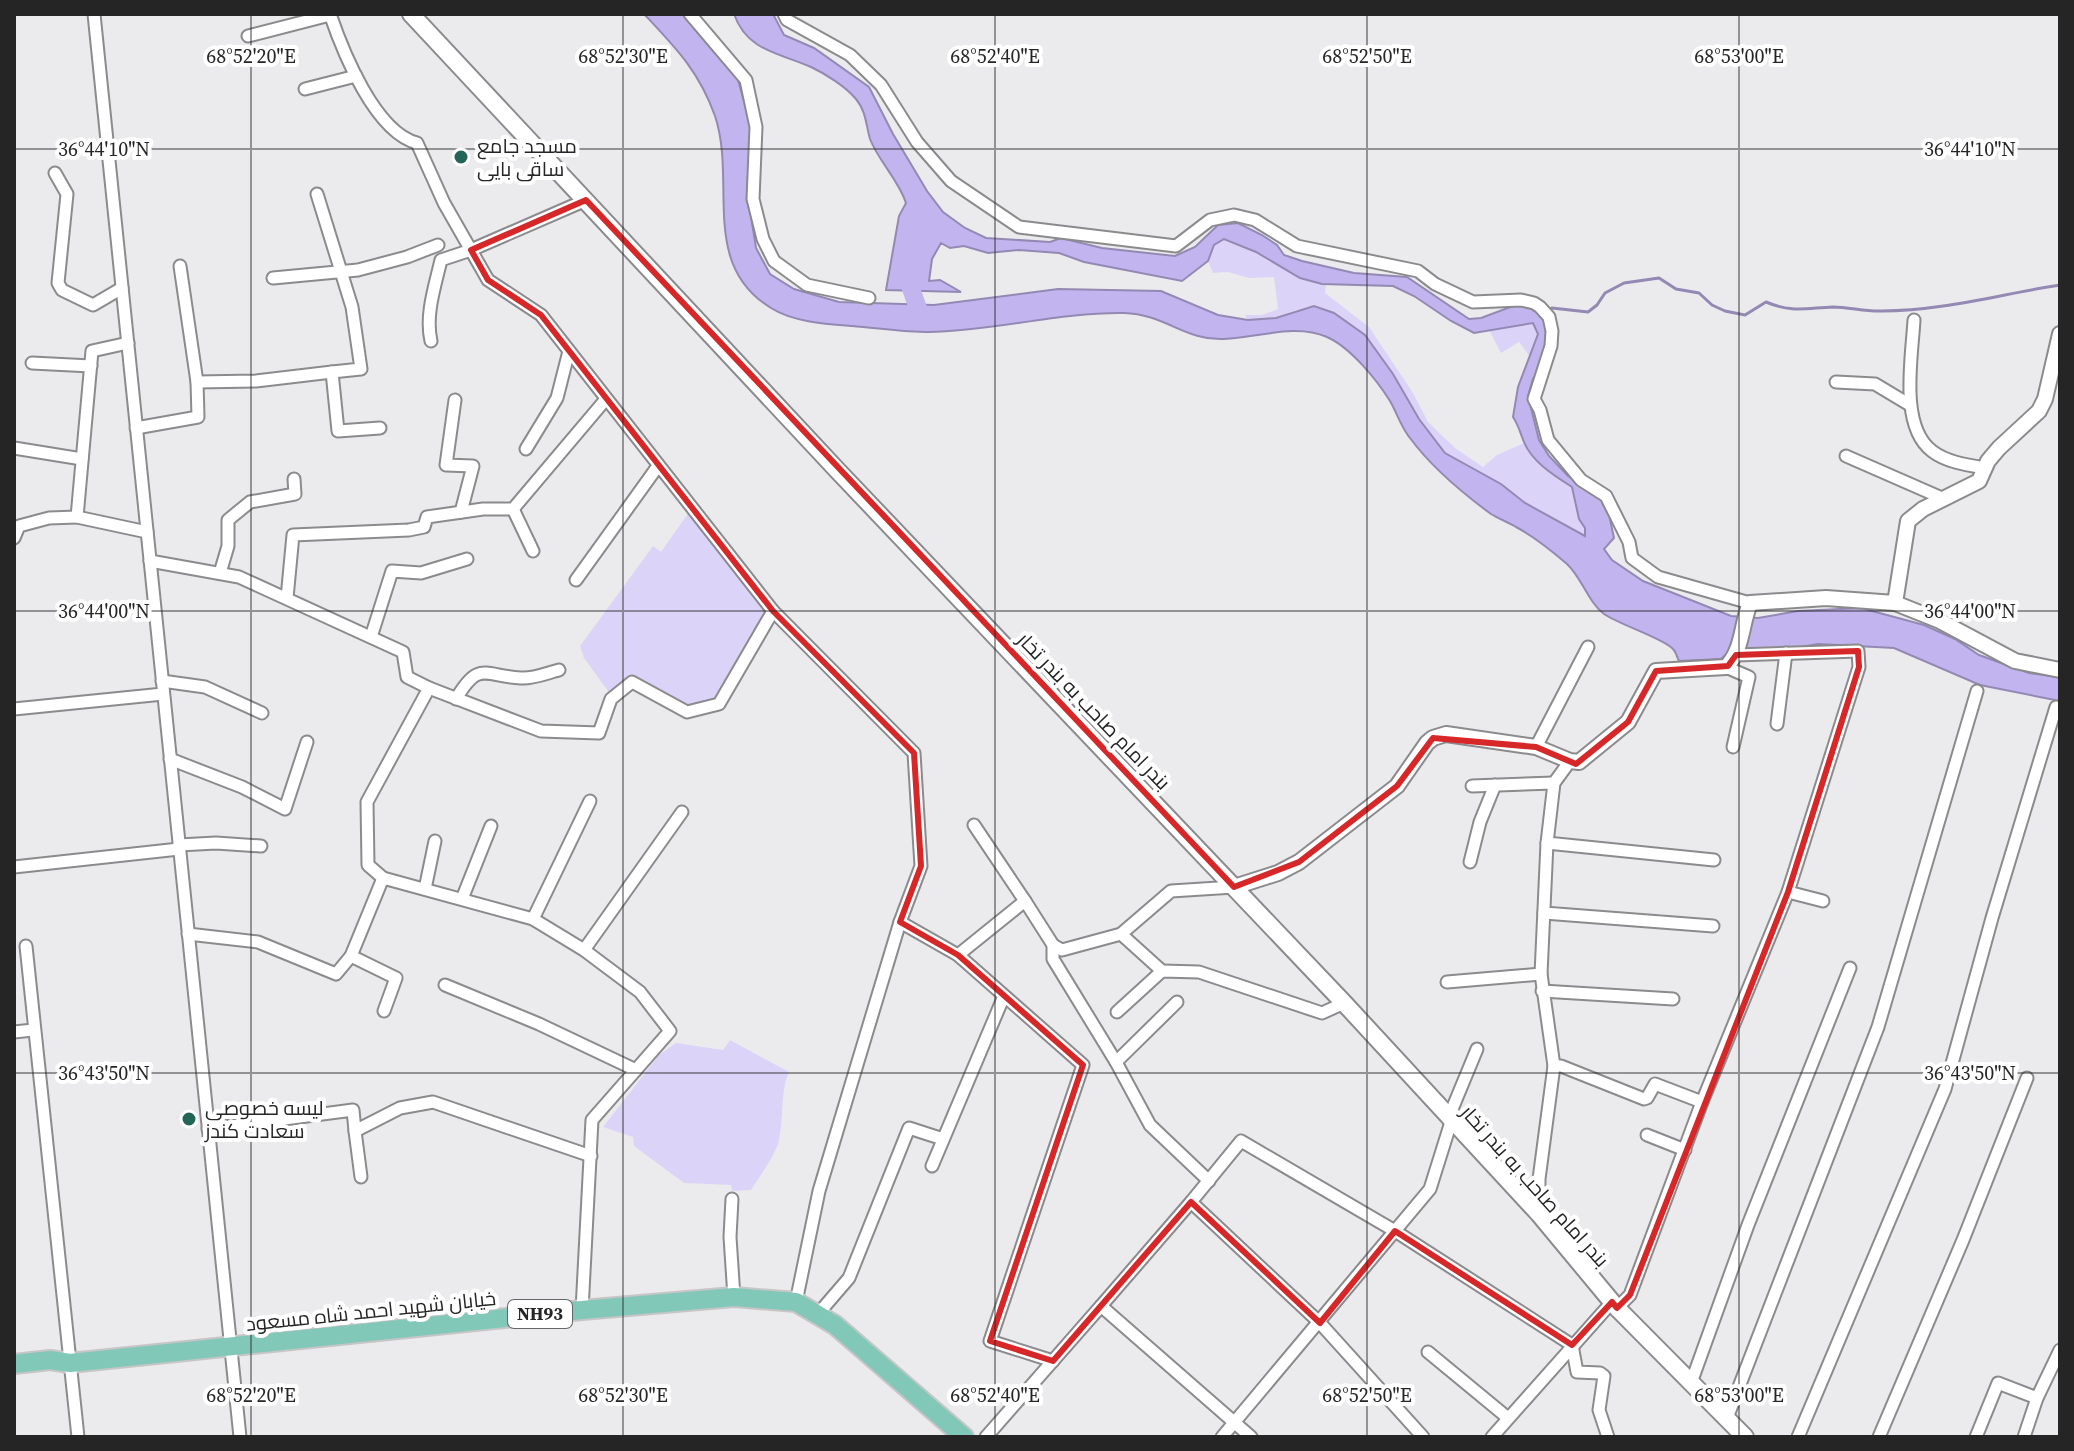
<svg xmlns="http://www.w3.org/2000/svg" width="2074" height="1451" viewBox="0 0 2074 1451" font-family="'Source Serif 4',Cairo,serif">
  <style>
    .green { fill: #dcd4f8 }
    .water { fill: #c2b4ef; stroke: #9389b3; stroke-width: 2 }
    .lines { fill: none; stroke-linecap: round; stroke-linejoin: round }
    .stream { stroke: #9389b3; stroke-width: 3 }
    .river { stroke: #c2b4ef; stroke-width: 18 }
    .minor-casing { stroke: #8b8a8d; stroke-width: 15 }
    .tertiary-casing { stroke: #8b8a8d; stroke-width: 18 }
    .secondary-casing { stroke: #8b8a8d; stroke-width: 20 }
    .primary-casing { stroke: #c6c6c7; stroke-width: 22 }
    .minor { stroke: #fff; stroke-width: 11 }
    .tertiary { stroke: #fff; stroke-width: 14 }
    .secondary { stroke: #fff; stroke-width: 16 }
    .primary { stroke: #81c8b9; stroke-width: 18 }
    .marked { fill: none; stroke: #d62828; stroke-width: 6; stroke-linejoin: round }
    .ticks { fill: none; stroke: #252526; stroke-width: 2; stroke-opacity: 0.45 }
    .poi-dot { fill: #236657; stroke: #fff; stroke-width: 3 }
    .labels { text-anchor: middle; stroke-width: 8; stroke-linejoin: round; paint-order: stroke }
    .shield { fill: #fff; stroke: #666667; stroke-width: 2 }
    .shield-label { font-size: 18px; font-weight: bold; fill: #252526 }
    .poi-label { font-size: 20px; fill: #252526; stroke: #fff; text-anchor: start }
    .street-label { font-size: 20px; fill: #252526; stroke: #fff }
    .ticks-label { font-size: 20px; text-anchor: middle; fill: #252526; stroke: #fff; stroke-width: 8; stroke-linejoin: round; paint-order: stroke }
  </style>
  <rect width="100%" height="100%" fill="#ebebee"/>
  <g class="green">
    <polygon points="1224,239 1256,252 1300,278 1326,285 1325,293 1369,327 1413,393 1428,422 1455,448 1483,467 1497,455 1524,443 1541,465 1572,487 1579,519 1585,528 1585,537 1525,503 1501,484 1445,453 1419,419 1365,335 1334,313 1296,310 1276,318 1248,320 1245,315 1262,315 1278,309 1274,277 1249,278 1228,272 1213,273 1208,261 1214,244"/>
    <polygon points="1533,323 1538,334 1531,358 1519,342 1501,353 1489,330"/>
    <polygon points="689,512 771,612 718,701 686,709 634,676 613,698 584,658 580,646 653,546 661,552"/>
    <path d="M730 1040 789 1072C780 1092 784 1117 779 1140 775 1157 760 1175 751 1190L732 1191 731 1185 684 1183 634 1146 633 1137 603 1127 659 1055 676 1043 723 1050Z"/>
  </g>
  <path class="water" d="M644 14H684L736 73 751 126 747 191 756 248 770 274 794 289 839 302 934 305 1058 289 1161 291 1218 315 1248 320 1276 318 1314 306 1334 313 1365 335 1393 374 1419 419 1445 453 1501 484 1525 503 1585 536V528L1579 519 1572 487C1555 476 1532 462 1524 442 1520 433 1519 426 1513 417L1518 387 1538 334 1533 323 1474 333 1451 321 1414 296 1393 286 1322 284 1300 278 1256 252 1224 239 1214 245 1208 261 1182 281 1084 262 1059 253 1019 250 988 253 964 246 950 248 941 243 932 259 929 281 940 280 961 292 886 290 899 216 906 203C898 179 879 162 870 139 866 125 866 111 856 99 846 87 826 74 811 67 779 53 747 51 734 14H773L784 35 814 48 869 87 893 134 927 191 943 212 965 228 986 238 1050 242 1061 238 1102 248 1175 256 1195 247 1218 225 1238 223 1262 235 1277 245 1284 255 1302 261 1354 273 1407 277 1469 319 1481 318 1521 303 1539 310 1550 330 1543 365 1533 379 1528 396 1539 440 1549 456 1568 476 1595 492 1607 505 1614 538 1604 549 1612 560 1643 581 1731 616 1758 618 1798 611 1861 608 1924 625 1955 639 1979 655 2029 673 2060 677V701L1980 685 1894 648 1818 644 1758 654 1731 650 1721 659 1679 661C1677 657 1676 652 1673 649 1663 638 1620 625 1604 614 1588 602 1582 578 1567 564 1552 551 1533 536 1516 527 1508 522 1499 519 1491 514 1461 492 1432 468 1410 438 1401 427 1397 413 1390 401 1377 380 1350 347 1327 337 1294 323 1258 338 1224 339 1185 341 1165 314 1124 313 1059 312 994 331 929 332 904 332 878 328 852 326 826 324 793 322 771 308 699 264 737 182 715 116 699 71 675 47 644 14Z"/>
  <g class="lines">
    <path class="stream" d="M1547 312 1552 308 1588 312 1597 305 1605 293 1624 283 1659 278 1676 289 1699 293 1712 305 1725 311 1745 315 1766 302C1792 313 1806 308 1833 307 1849 307 1866 312 1882 311 1942 311 2001 294 2060 285"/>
    <polyline class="river" points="908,270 907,277 922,320"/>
    <defs>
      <g id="minor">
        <polyline points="94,14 240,1437"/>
        <path d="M330 14C343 52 375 132 417 143L444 203 488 280 541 315 773 611 914 753 921 866 900 922 958 955 1025 901 1053 945V959L1116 1062 1150 1125 1209 1181"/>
        <polyline points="690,14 746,80 756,127 753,199 763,239 774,261 807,285 869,298"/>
        <polyline points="784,14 787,20 850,55 881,85 917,142 951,181 1019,227 1176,246 1210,220 1234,215 1255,220 1297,246 1418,271 1435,284 1473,302 1521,300 1534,303 1540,307 1549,317 1552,331 1551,346 1534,399 1540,410 1548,440 1581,480 1606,496 1629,542 1632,558 1658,577 1750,603"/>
        <polyline points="248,36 330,15"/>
        <polyline points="305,89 356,76"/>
        <polyline points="55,173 67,194 58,283 62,290 93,305 122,288"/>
        <polyline points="317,194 352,307 361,369 332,372"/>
        <polyline points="273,278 358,270 407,257 438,245"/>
        <path d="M1914 320C1912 357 1899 426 1932 451 1946 462 1967 465 1985 468"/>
        <path d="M431 341C425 315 435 286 441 260L471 250 586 200"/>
        <polyline points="128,343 92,351 77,517 147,532"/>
        <polyline points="32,363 91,366"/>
        <polyline points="197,382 256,381 332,372 338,431 380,428"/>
        <polyline points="1836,382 1875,384 1910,405"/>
        <polyline points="455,400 446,465 473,466 461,512"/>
        <polyline points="136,428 198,417 197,382 180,266"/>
        <polyline points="14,448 82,459"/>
        <polyline points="526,449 557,398 569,351"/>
        <polyline points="1846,456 1942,498"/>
        <polyline points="513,509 533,551"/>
        <polyline points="14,538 19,526 49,518 77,517"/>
        <polyline points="150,561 239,577 403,652 407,677 429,688"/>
        <polyline points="220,573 228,546 228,520 250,502 295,494 294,479"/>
        <polyline points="576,580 658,466"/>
        <polyline points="287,598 293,535 409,530 424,527 427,517 483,509 513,509 606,399"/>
        <polyline points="371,637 392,571 421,573 467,559"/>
        <polyline points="1726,667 1749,677 1733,747"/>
        <polyline points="162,681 205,687 262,713"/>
        <path d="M456 699C479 660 484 676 521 678 533 679 547 673 559 670"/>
        <polyline points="14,709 163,694"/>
        <polyline points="1777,724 1786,653"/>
        <polyline points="1536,747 1588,647"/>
        <polyline points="170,759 242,787 285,809 307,742"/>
        <polyline points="1472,786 1554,783"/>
        <polyline points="974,825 1025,901"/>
        <polyline points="1547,843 1714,860"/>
        <polyline points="179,845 216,843 261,846"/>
        <polyline points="1470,862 1480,822 1495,785"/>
        <polyline points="14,867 179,849"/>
        <polyline points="383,878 368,865 367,802 429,688 541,731 599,733 611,699 632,682 687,712 719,704 773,611"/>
        <polyline points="425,889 435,841"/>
        <polyline points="1788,892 1823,901"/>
        <polyline points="462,899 491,826"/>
        <polyline points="1544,913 1713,926"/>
        <polyline points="533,919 590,801"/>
        <polyline points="188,934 258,942 336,974 351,956 383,878 533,919 584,950 640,992 670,1031 592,1120 582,1310"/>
        <polyline points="1121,934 1162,971"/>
        <polyline points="1053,945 1062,950 1121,934 1171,891 1234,887"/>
        <polyline points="26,946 78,1437"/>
        <polyline points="584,950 682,812"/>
        <polyline points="958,955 1083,1065 990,1341 1053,1361"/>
        <polyline points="351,956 396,978 384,1011"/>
        <polyline points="1447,982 1541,974"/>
        <polyline points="445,985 539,1024 636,1070"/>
        <polyline points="1542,991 1673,999"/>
        <polyline points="1117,1012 1162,971 1199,972 1322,1013 1344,1003"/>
        <polyline points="14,1032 33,1030"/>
        <polyline points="1116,1062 1177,1002"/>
        <polyline points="1554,1066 1561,1066 1644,1099 1647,1098 1655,1084 1702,1102"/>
        <polyline points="1448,1119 1477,1049"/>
        <polyline points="208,1129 353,1110 355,1131 400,1108 433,1102 591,1156"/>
        <polyline points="355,1131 361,1177"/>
        <polyline points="1647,1135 1685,1150"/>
        <polyline points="932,1166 1004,996"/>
        <polyline points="732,1199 730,1237 734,1297"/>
        <polyline points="1539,1214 1539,1179 1554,1066 1541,974 1547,843 1554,783 1570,761"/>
        <polyline points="796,1302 819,1191 900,922"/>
        <polyline points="1101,1306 1191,1202"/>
        <polyline points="1617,1308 1630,1295 1702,1102 1788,892 1859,667 1858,651 1736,655"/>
        <polyline points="818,1314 849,1278 909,1128 943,1139"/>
        <polyline points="1428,1352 1508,1418"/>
        <polyline points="1691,1383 1748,1225 1850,968"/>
        <polyline points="1727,1418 1878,1027 1977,691"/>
        <polyline points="986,1437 1101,1306 1251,1437"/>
        <polyline points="1222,1437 1430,1189 1451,1122"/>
        <polyline points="1423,1437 1320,1323 1191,1202 1241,1141 1395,1231 1572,1345 1577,1372 1600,1373 1604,1376 1599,1410 1608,1437"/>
        <polyline points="1492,1437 1612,1302"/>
        <polyline points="1798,1437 1945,1089 1992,918 2056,707"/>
        <polyline points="1879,1437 1963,1240 2027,1078"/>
        <polyline points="1976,1437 1998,1383 2037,1398"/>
        <polyline points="2024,1437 2037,1398 2060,1350"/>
      </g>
      <g id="tertiary">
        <polyline points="1895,603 1940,621 2015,661 2060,670"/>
        <path d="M1234 887 1278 873 1299 862 1397 786 1427 743 1433 738 1446 734 1536 747 1570 761 1579 762 1628 722 1656 671 1726 667C1743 650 1741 625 1750 603L1826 598 1895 603 1908 521 1923 509 1979 481 1988 461 1999 448 2039 411 2045 399 2060 334"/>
      </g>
      <polyline id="secondary" points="411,14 837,470 1344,1003 1539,1214 1617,1308 1745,1437"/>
      <polyline id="primary" points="14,1364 50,1360 70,1363 582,1310 734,1297 796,1302 835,1325 964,1437"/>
    </defs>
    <use href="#minor" class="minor-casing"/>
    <use href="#tertiary" class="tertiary-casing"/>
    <use href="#secondary" class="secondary-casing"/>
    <use href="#primary" class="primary-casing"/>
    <use href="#minor" class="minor"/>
    <use href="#tertiary" class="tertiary"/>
    <use href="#secondary" class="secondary"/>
    <use href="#primary" class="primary"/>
  </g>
  <path class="marked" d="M586 200 1234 887 1299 862 1397 786 1433 738 1536 747 1576 764 1628 722 1656 671 1728 666 1736 655 1858 651 1859 667 1788 892 1630 1295 1617 1308 1612 1302 1572 1345 1395 1231 1320 1323 1191 1202 1053 1361 990 1341 1083 1065 958 955 900 922 921 866 914 753 773 611 541 315 488 280 471 250Z"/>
  <path class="ticks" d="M251 14V1437M623 14V1437M995 14V1437M1367 14V1437M1739 14V1437M14 149H2060M14 611H2060M14 1073H2060"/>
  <g class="poi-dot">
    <circle cx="461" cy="157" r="8"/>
    <circle cx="189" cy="1119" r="8"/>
  </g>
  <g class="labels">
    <rect class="shield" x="508" y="1300" width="64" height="28" rx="6"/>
    <g class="shield-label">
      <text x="540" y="1320">NH93</text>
    </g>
    <g class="poi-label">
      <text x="477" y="153">مسجد جامع<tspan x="477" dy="23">ساقی بایی</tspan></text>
      <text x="205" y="1115">لیسه خصوصی<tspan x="205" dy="23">سعادت کندز</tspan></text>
    </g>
    <g class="street-label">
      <text transform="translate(1094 711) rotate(46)" y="7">بندر امام صاحب به بندر تخار</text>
      <text transform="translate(1535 1186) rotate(48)" y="7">بندر امام صاحب به بندر تخار</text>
      <text transform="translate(371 1311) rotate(-6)" y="7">خیابان شهید احمد شاه مسعود</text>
    </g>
  </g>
  <g class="ticks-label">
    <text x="251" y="63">68°52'20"E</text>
    <text x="623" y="63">68°52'30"E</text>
    <text x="995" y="63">68°52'40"E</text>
    <text x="1367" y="63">68°52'50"E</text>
    <text x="1739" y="63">68°53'00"E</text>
    <text x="104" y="156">36°44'10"N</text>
    <text x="1970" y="156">36°44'10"N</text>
    <text x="104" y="618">36°44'00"N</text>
    <text x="1970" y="618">36°44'00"N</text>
    <text x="104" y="1080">36°43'50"N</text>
    <text x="1970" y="1080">36°43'50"N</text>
    <text x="251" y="1402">68°52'20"E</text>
    <text x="623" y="1402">68°52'30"E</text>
    <text x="995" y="1402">68°52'40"E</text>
    <text x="1367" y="1402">68°52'50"E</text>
    <text x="1739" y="1402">68°53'00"E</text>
  </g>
  <rect width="2074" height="1451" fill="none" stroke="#252526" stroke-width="32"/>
</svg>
